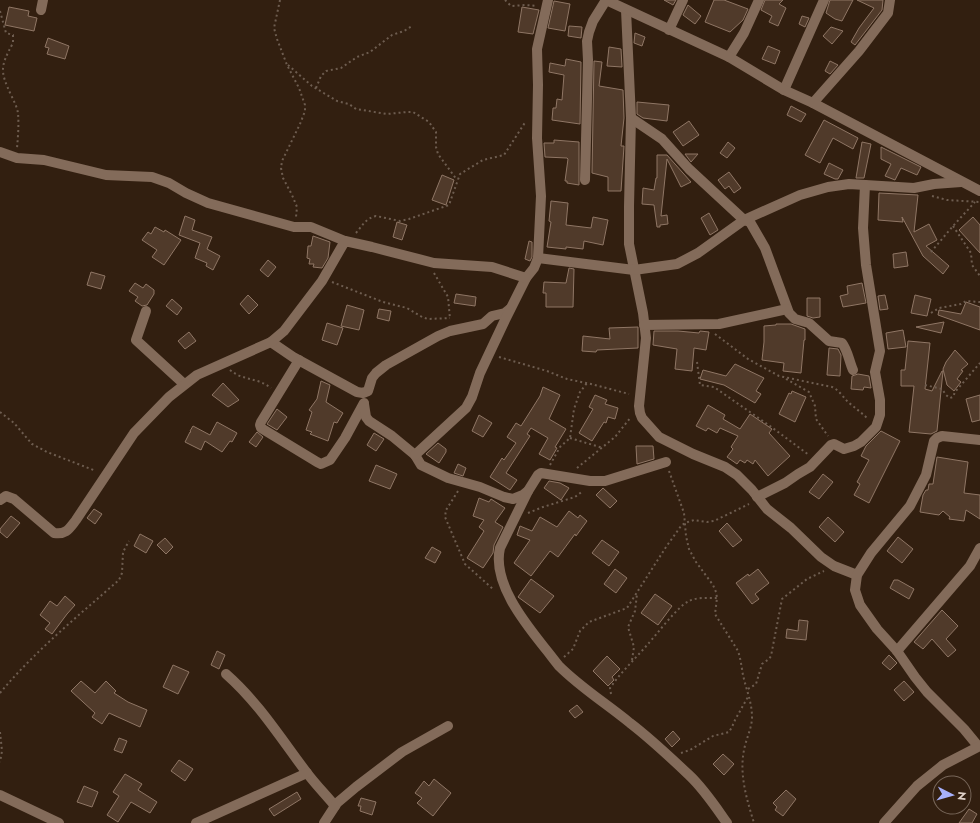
<svg xmlns="http://www.w3.org/2000/svg" width="980" height="823" viewBox="0 0 980 823" font-family="Jost,sans-serif">
  <style>
    .building { fill: #503a2a; stroke: #8f7665 }
    .lines { fill: none; stroke-linecap: round; stroke-linejoin: round }
    .path { stroke: #6e5d50; stroke-width: 2; stroke-dasharray: 2 3; stroke-linecap: butt }
    .street { stroke: #836b5a; stroke-width: 10 }
  </style>
  <rect width="100%" height="100%" fill="#321f10"/>
  <g class="building">
    <polygon points="664,0 676,0 673,5"/>
    <polygon points="714,0 724,0 748,9 743,20 730,32 705,22"/>
    <polygon points="765,0 783,0 779,4 786,8 778,26 769,22 772,16 761,10"/>
    <polygon points="830,0 853,0 842,21 835,19 826,13"/>
    <polygon points="857,0 883,0 882,10 855,45 851,42 859,28 874,8"/>
    <polygon points="554,1 570,4 565,31 548,28"/>
    <polygon points="688,5 701,16 695,24 683,15"/>
    <polygon points="9,7 29,11 28,16 37,18 34,31 5,25"/>
    <polygon points="522,7 539,10 533,34 518,32"/>
    <polygon points="802,16 809,18 805,27 799,24"/>
    <polygon points="569,26 582,27 581,38 568,36"/>
    <polygon points="831,27 843,31 832,44 823,36"/>
    <polygon points="635,33 645,37 642,46 634,43"/>
    <polygon points="48,38 69,46 65,59 47,54 49,48 45,47"/>
    <polygon points="768,46 780,51 775,64 762,59"/>
    <polygon points="609,47 621,49 622,67 607,66"/>
    <polygon points="566,59 581,62 580,124 552,120 553,108 556,108 557,99 562,100 564,75 549,72 550,63 565,66"/>
    <polygon points="594,61 602,62 599,86 623,90 624,118 621,146 624,146 621,191 608,191 608,177 592,173"/>
    <polygon points="830,61 838,65 830,74 825,71"/>
    <polygon points="637,102 669,105 667,121 643,118 637,114"/>
    <polygon points="791,106 806,114 801,122 787,115"/>
    <polygon points="824,120 858,138 853,149 833,138 820,163 805,155"/>
    <polygon points="689,121 699,135 683,146 673,132"/>
    <polygon points="554,140 579,142 579,185 567,183 567,181 565,181 568,159 567,158 545,157 544,143 554,143"/>
    <polygon points="728,142 735,148 727,158 720,153"/>
    <polygon points="862,142 871,144 864,178 856,178"/>
    <polygon points="881,147 921,167 917,175 901,168 895,180 885,176 891,164 881,159"/>
    <polygon points="685,154 698,154 691,162"/>
    <polygon points="657,155 667,155 691,182 681,187 667,159 661,216 667,215 668,224 660,225 660,227 657,227 654,205 642,204 643,188 654,190 656,178 657,178"/>
    <polygon points="829,163 843,170 838,179 835,179 824,174"/>
    <polygon points="729,172 741,188 734,193 729,186 725,189 718,180"/>
    <polygon points="442,175 454,180 446,205 432,200"/>
    <polygon points="879,193 918,195 914,232 929,224 937,240 926,246 949,266 943,274 923,256 902,217 903,222 878,220"/>
    <polygon points="551,201 568,203 566,225 591,228 593,217 608,220 603,245 584,241 583,249 566,247 566,249 547,247 551,222 549,221"/>
    <polygon points="709,213 718,230 710,235 701,218"/>
    <polygon points="185,216 195,220 192,230 212,237 207,249 220,256 213,270 206,266 207,263 195,258 200,243 179,235"/>
    <polygon points="973,217 980,225 980,253 959,230"/>
    <polygon points="397,222 407,225 402,240 393,237"/>
    <polygon points="155,227 164,232 165,230 181,240 164,265 152,257 157,250 142,240 148,232 151,234"/>
    <polygon points="313,236 330,242 328,258 322,268 313,267 314,264 309,264 310,259 307,258 308,246 311,246"/>
    <polygon points="529,241 532,242 532,257 530,261 525,259"/>
    <polygon points="906,252 908,266 894,268 893,254"/>
    <polygon points="268,260 276,267 268,277 260,270"/>
    <polygon points="569,268 574,269 573,307 546,307 546,293 543,293 544,282 566,283"/>
    <polygon points="91,272 105,276 101,289 87,285"/>
    <polygon points="135,283 143,288 146,284 154,290 154,294 147,305 142,306 135,301 138,297 129,291"/>
    <polygon points="862,283 866,303 843,307 840,296 848,294 847,286"/>
    <polygon points="456,294 476,297 475,306 454,303"/>
    <polygon points="248,295 258,305 249,314 240,304"/>
    <polygon points="885,295 888,309 880,310 878,296"/>
    <polygon points="915,295 931,299 927,316 911,313"/>
    <polygon points="807,298 820,298 820,317 813,318 807,316"/>
    <polygon points="172,299 182,308 177,315 166,306"/>
    <polygon points="966,302 980,307 980,330 938,315 939,310 961,314"/>
    <polygon points="347,305 364,310 359,330 341,326"/>
    <polygon points="379,309 391,311 389,321 377,318"/>
    <polygon points="944,322 941,333 916,327"/>
    <polygon points="327,323 343,328 337,345 322,340"/>
    <polygon points="776,324 791,324 805,329 805,340 804,340 801,373 783,371 784,363 762,360 764,342 764,326 776,325"/>
    <polygon points="638,327 638,348 597,350 596,352 582,351 583,336 610,339 609,328"/>
    <polygon points="903,330 906,347 888,349 886,333"/>
    <polygon points="654,331 678,331 699,333 700,331 709,332 706,350 694,348 692,371 675,369 677,349 653,345"/>
    <polygon points="189,332 196,341 185,349 178,341"/>
    <polygon points="908,341 930,343 925,389 932,391 942,371 943,371 937,431 931,434 909,432 914,386 901,386 901,370 905,370"/>
    <polygon points="829,348 838,349 841,355 840,376 827,375"/>
    <polygon points="955,350 968,364 961,370 963,371 957,379 961,382 954,391 947,385 943,369 946,362"/>
    <polygon points="735,364 764,378 756,391 761,394 755,403 724,385 700,379 703,370 726,376"/>
    <polygon points="858,374 869,376 871,388 864,387 863,390 851,389 852,376"/>
    <polygon points="321,381 330,385 326,402 343,413 337,423 334,422 328,441 310,434 312,432 306,430 312,412 309,410 317,399"/>
    <polygon points="223,383 239,400 228,407 212,395"/>
    <polygon points="543,387 560,395 549,419 566,429 555,447 557,448 550,460 539,454 548,438 531,428 527,434 530,436 506,473 517,480 510,490 490,477 502,458 504,460 516,443 507,437 516,423 521,426 540,396"/>
    <polygon points="792,391 806,397 795,422 779,414 789,393 791,394"/>
    <polygon points="595,395 607,400 605,404 618,408 615,419 608,417 606,423 604,422 592,441 579,433 593,409 589,407"/>
    <polygon points="980,395 980,420 972,422 966,399"/>
    <polygon points="708,405 725,415 723,419 740,429 750,414 772,429 769,433 790,456 768,476 755,460 753,464 747,460 745,463 740,460 737,464 727,457 733,449 731,447 738,436 720,428 717,433 708,428 706,431 696,426"/>
    <polygon points="277,409 287,417 277,430 267,424"/>
    <polygon points="479,415 492,423 483,437 472,431"/>
    <polygon points="217,422 237,433 232,442 230,441 222,452 205,441 201,450 185,442 190,432 191,432 190,431 193,426 210,435"/>
    <polygon points="881,431 900,441 869,503 854,495 860,484 857,482 869,460 861,456 866,446"/>
    <polygon points="257,432 263,437 256,447 249,442"/>
    <polygon points="374,433 384,439 376,451 367,445"/>
    <polygon points="438,443 446,449 446,452 439,463 426,454"/>
    <polygon points="636,446 653,446 654,459 637,464"/>
    <polygon points="937,457 968,462 964,493 980,495 980,519 966,510 964,521 949,519 950,517 943,511 939,515 920,512 923,495 926,490 928,490 929,484 933,484"/>
    <polygon points="458,464 466,468 463,476 454,473"/>
    <polygon points="376,465 397,474 390,489 369,481"/>
    <polygon points="823,474 833,482 819,499 809,492"/>
    <polygon points="549,481 560,483 569,488 561,500 544,488"/>
    <polygon points="603,488 617,501 610,508 596,495"/>
    <polygon points="479,498 489,502 491,499 505,508 495,522 503,527 494,545 493,553 483,568 467,558 484,531 479,527 484,520 473,516"/>
    <polygon points="94,509 102,514 95,524 87,518"/>
    <polygon points="569,511 578,518 580,515 587,521 576,536 575,534 558,557 550,551 531,576 514,563 530,540 517,535 520,526 532,531 540,517 557,527"/>
    <polygon points="11,516 20,523 7,538 0,532 0,529"/>
    <polygon points="828,517 844,532 835,542 819,527"/>
    <polygon points="727,523 742,540 733,547 719,531"/>
    <polygon points="140,534 153,541 146,553 134,546"/>
    <polygon points="898,537 913,549 902,563 887,551"/>
    <polygon points="165,538 173,547 166,554 157,545"/>
    <polygon points="602,540 619,552 609,566 592,553"/>
    <polygon points="432,547 441,552 435,563 425,558"/>
    <polygon points="615,569 627,578 616,593 604,584"/>
    <polygon points="758,569 769,583 755,594 759,599 752,604 736,583 748,574 749,576"/>
    <polygon points="531,579 554,596 540,613 518,597"/>
    <polygon points="894,580 898,580 914,589 909,599 890,588"/>
    <polygon points="655,594 672,606 658,625 641,613"/>
    <polygon points="65,596 75,605 67,614 52,634 45,629 50,623 40,615 50,601 57,606"/>
    <polygon points="942,610 958,626 946,639 956,650 948,657 932,639 923,649 914,642"/>
    <polygon points="799,620 808,621 806,640 786,638 787,629 798,631"/>
    <polygon points="217,651 225,655 219,669 211,665"/>
    <polygon points="889,655 897,663 890,670 882,663"/>
    <polygon points="607,656 620,669 612,677 614,680 608,686 593,671"/>
    <polygon points="173,665 189,672 178,694 163,687"/>
    <polygon points="81,681 95,693 106,681 116,691 114,693 128,702 147,710 140,727 109,713 102,724 92,717 95,713 71,691"/>
    <polygon points="904,681 914,692 904,701 894,690"/>
    <polygon points="577,705 583,712 575,718 569,711"/>
    <polygon points="673,731 680,739 672,747 665,739"/>
    <polygon points="119,738 127,741 122,753 114,750"/>
    <polygon points="723,754 734,764 724,775 713,764"/>
    <polygon points="179,760 193,769 185,781 171,771"/>
    <polygon points="125,774 142,784 138,790 157,802 150,813 131,802 118,822 107,815 119,796 113,792"/>
    <polygon points="434,779 451,793 433,816 417,803 422,798 415,793 424,781 429,786"/>
    <polygon points="84,786 98,792 92,807 77,802"/>
    <polygon points="786,790 796,799 783,816 775,810 777,807 773,803"/>
    <polygon points="297,792 301,799 274,816 269,809"/>
    <polygon points="361,798 376,802 372,815 360,811 361,806 358,806"/>
    <polygon points="969,809 977,814 972,823 959,823"/>
  </g>
  <g class="lines">
    <g class="path">
      <polyline points="280,0 274,28 277,39 287,65 299,88 305,105 305,111 300,124 282,161 281,168 283,178 292,195 297,207 296,217"/>
      <polyline points="505,0 511,6 526,5 537,6"/>
      <path d="M0 11 6 33 13 35V43C0 67 0 71 11 95 14 101 17 107 18 113 19 124 18 137 17 148"/>
      <polyline points="288,65 312,86 337,101 349,104 356,109 387,114 407,112 413,112 429,122 436,132 436,147 438,154 457,180"/>
      <polyline points="316,88 321,76 326,71 341,68 357,57 370,52 392,35 404,31 412,26"/>
      <polyline points="932,196 947,200 980,202"/>
      <polyline points="953,226 971,253 972,265 980,276"/>
      <path d="M356 233C362 226 366 218 376 216L400 221 409 219 449 205 460 174 483 160 504 155 526 121"/>
      <polyline points="931,252 953,226 975,202"/>
      <polyline points="434,273 448,297 450,319"/>
      <polyline points="332,282 383,302 407,308 422,317 428,319 450,318"/>
      <polyline points="931,313 939,308 961,304 966,301 980,302"/>
      <path d="M715 334 748 359 779 376 832 387C839 390 843 397 848 402 855 408 862 413 868 419"/>
      <polyline points="499,357 547,371 567,379 591,384 629,394"/>
      <polyline points="697,362 700,385 714,387 770,426 809,455"/>
      <path d="M230 370C243 381 257 377 271 388"/>
      <polyline points="786,379 809,392 815,406 816,419 828,436"/>
      <polyline points="925,385 942,389 946,395 950,398 953,397 955,392 980,363"/>
      <polyline points="0,412 14,423 32,444 47,452 96,471"/>
      <polyline points="570,438 603,448"/>
      <polyline points="550,465 560,447 570,438 574,409 580,392 587,383"/>
      <polyline points="577,468 615,437 631,417"/>
      <path d="M669 471 684 513 686 536 689 549 696 562 713 585 716 592 717 598 715 614 738 651C740 657 741 663 742 669 744 685 752 700 752 717 752 728 746 739 744 750 739 775 747 800 754 823"/>
      <polyline points="458,491 446,510 445,517 465,564 494,590"/>
      <polyline points="528,513 543,507 575,497 583,491"/>
      <polyline points="564,657 573,649 580,631 589,622 627,608 666,547 681,526 685,523 694,520 707,522 714,521 749,504"/>
      <polyline points="632,660 634,647 628,627 635,611 637,594"/>
      <polyline points="748,689 756,684 762,664 769,659 771,656 782,599 807,579 824,571"/>
      <path d="M0 693C35 651 78 616 119 580L122 573 123 552 129 541"/>
      <path d="M611 694 610 688C621 672 635 659 648 644 657 634 678 606 689 601 697 597 708 598 717 598"/>
      <polyline points="0,732 2,751 0,762"/>
      <polyline points="681,753 690,750 713,736 729,732 732,727 735,720 749,695"/>
    </g>
    <g class="street">
      <polyline points="41,10 43,0"/>
      <polyline points="626,10 631,118 629,206 629,244 643,313 646,338 639,406 640,413 642,418 659,437 693,454 725,467 737,475 752,490 767,509 791,528 821,557 834,566 857,575"/>
      <polyline points="669,30 683,0"/>
      <polyline points="729,57 744,33 759,0"/>
      <polyline points="784,90 824,0"/>
      <polyline points="813,103 859,51 888,13 890,0"/>
      <path d="M631 118 662 139 689 169 744 220 750 222 765 248 789 313 795 319 809 323 829 341 842 343C848 351 849 361 853 370"/>
      <polyline points="0,152 17,158 44,160 106,175 152,177 169,183 186,193 208,203 294,227 311,227 345,241"/>
      <polyline points="585,180 588,60 587,41 589,32 593,21 606,0 729,57 784,90 813,103 980,191"/>
      <polyline points="538,258 634,270 677,264 698,253 744,220 800,195 828,187 849,184 914,188 934,184 961,182"/>
      <polyline points="146,311 136,340 184,384"/>
      <polyline points="644,325 719,324 787,309"/>
      <polyline points="271,342 293,357 357,392 363,393 368,391 372,378 376,373 386,365 438,336 450,331 483,324 492,316 505,313 510,309"/>
      <polyline points="299,360 261,422 260,425 261,428 317,462 321,464 330,460 345,438 364,403"/>
      <polyline points="364,404 366,417 369,421 392,436 415,455 421,465 448,478 480,487 504,497 513,499 523,495 528,491 538,475 541,473 590,481 605,481 666,462"/>
      <polyline points="415,455 466,408 472,397 480,373 505,320 526,278 534,268 538,258 541,196 537,138 538,85 537,49 548,0"/>
      <path d="M528 491 500 548C492 582 524 622 544 647 549 653 554 660 559 666 581 688 607 704 630 723 651 739 670 757 689 775 704 789 715 806 727 823"/>
      <polyline points="757,497 785,483 798,474 810,467 831,445 834,444 844,449 854,446 861,442 876,427 880,415 880,400 875,372 880,351 866,265 863,228 865,185"/>
      <path d="M0 500 6 496 14 499 54 533C66 535 69 529 76 520L134 433 169 397 197 375 271 342 284 331 322 281 345 241 372 247 434 263 492 267 526 278"/>
      <polyline points="897,651 970,566 980,548"/>
      <path d="M226 674C259 703 281 739 307 773 316 785 326 795 335 806"/>
      <polyline points="978,746 964,729 927,692 915,677 897,651 877,629 860,605 855,590 857,575 871,553 910,506 926,475 934,441 937,438 942,436 980,440"/>
      <polyline points="0,795 59,823"/>
      <polyline points="196,823 307,773"/>
      <polyline points="324,823 337,803 356,787 402,752 448,726"/>
      <polyline points="884,823 917,786 943,765 980,746"/>
    </g>
  </g>
  <g transform="translate(952 795) rotate(96)"><circle r="19" fill="#321f10" stroke="#776659"/>
  <path d="M0-3L7 15L0 10L-7 15Z" fill="#a7b1fc"/>
  <text y="-6" font-size="11" font-weight="bold" text-anchor="middle" fill="#ded0c7">N</text>
  </g>
</svg>
